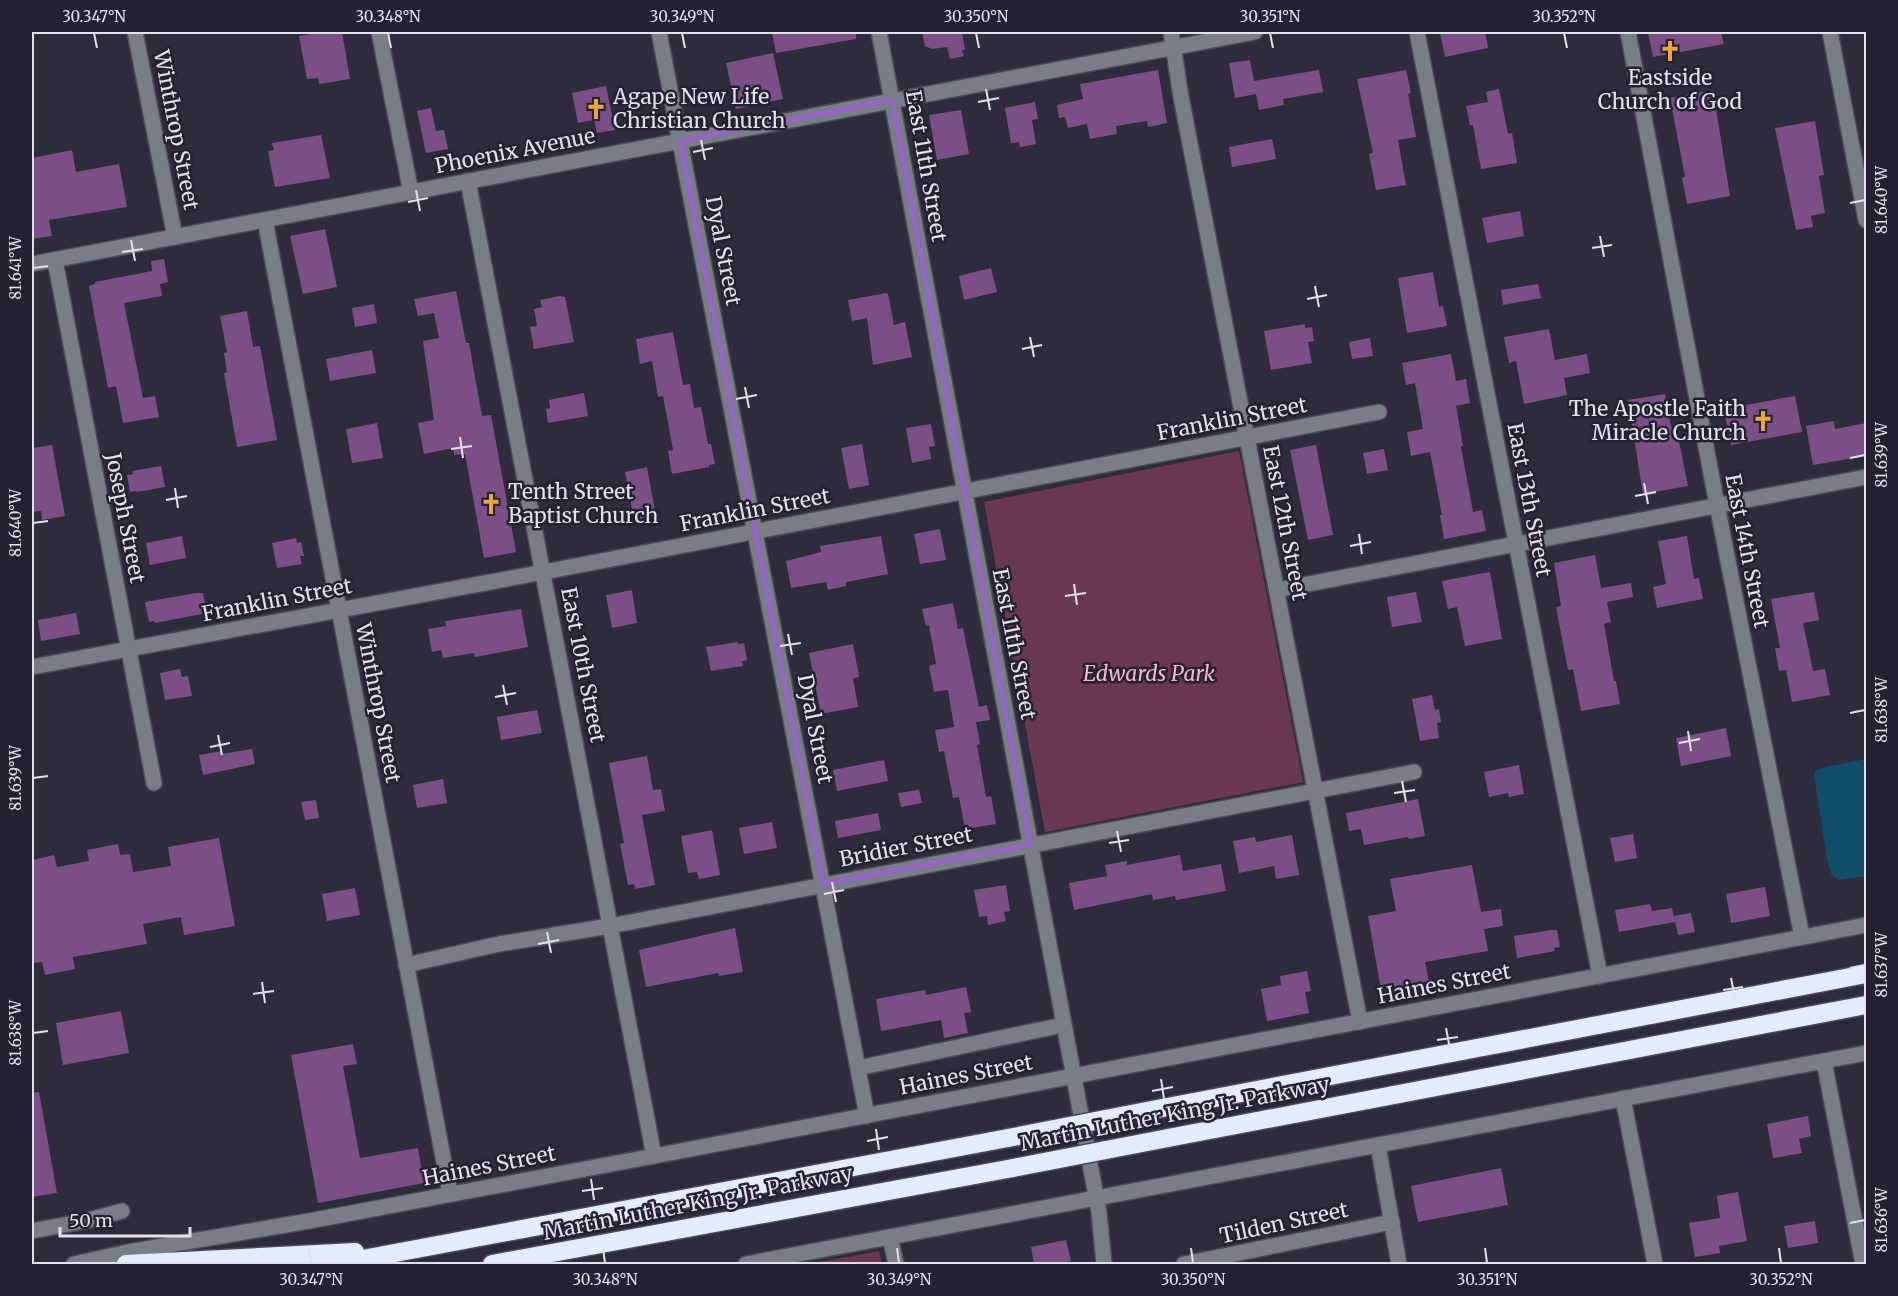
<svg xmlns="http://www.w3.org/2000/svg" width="1898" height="1296" viewBox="0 0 1898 1296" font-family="Merriweather,serif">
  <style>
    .green { fill: #6b3853 }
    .water { fill: #0f4d6b }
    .building { fill: #7b4f85 }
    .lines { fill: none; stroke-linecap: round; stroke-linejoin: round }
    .minor-casing { stroke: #4b4859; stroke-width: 18 }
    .highway-casing { stroke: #4b4859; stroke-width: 21 }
    .minor { stroke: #797d86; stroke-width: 15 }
    .highway { stroke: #e3ecfd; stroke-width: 18 }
    .highway-bridge-casing { stroke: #4b4859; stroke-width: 21; stroke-linecap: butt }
    .highway-bridge { stroke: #e3ecfd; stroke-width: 18 }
    .marked { fill: none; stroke: #9a62cc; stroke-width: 4.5; stroke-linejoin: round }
    .ticks { fill: none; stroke: #e1e0eb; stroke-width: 2 }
    .labels { text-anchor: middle; stroke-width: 5; stroke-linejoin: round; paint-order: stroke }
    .poi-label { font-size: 21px; fill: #e1e0eb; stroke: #242232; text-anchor: start }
    .street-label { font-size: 21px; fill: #e1e0eb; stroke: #242232 }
    .park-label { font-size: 21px; font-style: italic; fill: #feb1d7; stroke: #242232 }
    .neatline { fill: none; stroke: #e1e0eb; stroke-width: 2 }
    .ticks-label { font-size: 15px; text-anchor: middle; fill: #e1e0eb }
  </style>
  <rect width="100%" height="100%" fill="#2e2b3d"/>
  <g class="green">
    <polygon points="1239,451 1303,782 1045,832 984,502"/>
    <polygon points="879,1251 882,1264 809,1264"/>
  </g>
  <polygon class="water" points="1866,759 1866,876 1839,880 1832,876 1827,860 1814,775 1816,770 1821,768"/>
  <g class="building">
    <polygon points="324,32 342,32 350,79 319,84 318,78 307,79 299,36"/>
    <polygon points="772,32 856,32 856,39 776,53"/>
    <polygon points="922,32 962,32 965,50 962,50 964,56 950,59 947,47 932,49 925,46"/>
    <polygon points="1440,32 1485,32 1488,48 1445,57"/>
    <polygon points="1648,32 1721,32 1724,44 1653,57"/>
    <polygon points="773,53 783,99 736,109 726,63"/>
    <polygon points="1250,60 1254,81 1319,70 1323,92 1283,99 1284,105 1259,110 1256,94 1235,98 1229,63"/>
    <polygon points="1158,70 1167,123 1148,127 1147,121 1116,126 1117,134 1090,139 1087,124 1068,128 1065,117 1059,118 1057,105 1083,99 1080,84"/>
    <polygon points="1406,70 1411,93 1408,94 1416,137 1398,140 1406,185 1376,190 1369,154 1373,153 1357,79"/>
    <polygon points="606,86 615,130 597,133 594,120 578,123 572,93"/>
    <polygon points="1499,89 1508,134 1512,133 1517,163 1481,169 1473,125 1470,125 1466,106 1488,102 1486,92"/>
    <polygon points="1713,90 1730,196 1687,204 1682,178 1685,177 1670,98"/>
    <polygon points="1035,102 1038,119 1032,120 1036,144 1020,147 1019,142 1011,143 1005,108"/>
    <polygon points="431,108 436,131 444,130 448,149 426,153 417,111"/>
    <polygon points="961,110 969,154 937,160 929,115"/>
    <polygon points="1815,121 1824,175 1819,176 1825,213 1811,216 1813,227 1796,230 1775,128"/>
    <polygon points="321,135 330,178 275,187 268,151 274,150 272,143"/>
    <polygon points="1272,139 1276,159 1232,167 1229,147"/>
    <polygon points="72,150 76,172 119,164 127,207 49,220 52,236 32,239 32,158"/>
    <polygon points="1520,211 1524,236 1487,243 1482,218"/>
    <polygon points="325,229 337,287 303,294 290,236"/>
    <polygon points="164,259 168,282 160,284 162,296 124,303 143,398 155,396 159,417 123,423 116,386 108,388 89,286 95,284 95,282 152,271 151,261"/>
    <polygon points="991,268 997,292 964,300 959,276"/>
    <polygon points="1433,272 1439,307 1443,306 1447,326 1407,333 1398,278"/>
    <polygon points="1538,284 1541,298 1503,305 1501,290"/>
    <polygon points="456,291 466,343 469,343 482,416 491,415 516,552 484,558 465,454 454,455 453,448 424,454 418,423 434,420 423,341 439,338 434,313 418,316 414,299"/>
    <polygon points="886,293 888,294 894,325 905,322 912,357 873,365 867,318 852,321 848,300"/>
    <polygon points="560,296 565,297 574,342 534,349 530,327 537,326 534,309 542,307 540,300"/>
    <polygon points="374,304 377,323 355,327 352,308"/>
    <polygon points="247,311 253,347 260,346 277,440 237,447 224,373 227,372 224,353 227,352 220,316"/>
    <polygon points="1305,324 1305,328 1312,327 1314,341 1308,342 1312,363 1271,370 1264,331"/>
    <polygon points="1549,329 1555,360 1587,354 1590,373 1564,378 1567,395 1524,404 1516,361 1509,363 1504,337"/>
    <polygon points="673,332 683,385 690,384 694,408 701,407 708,444 711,444 715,464 709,465 709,467 672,474 668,451 673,450 663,396 658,397 652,361 640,364 636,339"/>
    <polygon points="1370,338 1373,356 1352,359 1349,342"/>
    <polygon points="372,350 376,373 330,381 326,359"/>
    <polygon points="1451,354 1456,381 1466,379 1470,403 1456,406 1463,446 1461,447 1473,512 1482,510 1486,531 1444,539 1440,515 1442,515 1430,452 1411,456 1407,432 1423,429 1415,383 1406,385 1402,363"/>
    <polygon points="584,393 588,416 548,423 546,409 550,408 549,400"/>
    <polygon points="1665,394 1671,427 1676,426 1688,486 1643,494 1628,400"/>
    <polygon points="1795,396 1802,432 1731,445 1724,409"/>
    <polygon points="1834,421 1835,429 1866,423 1866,456 1813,465 1806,426"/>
    <polygon points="377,423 383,458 352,463 346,429"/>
    <polygon points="931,424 935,446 929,447 931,459 912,463 906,428"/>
    <polygon points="862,444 869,485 849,489 841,448"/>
    <polygon points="52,445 65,516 42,520 41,511 32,512 32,448"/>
    <polygon points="1316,445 1333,535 1308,540 1290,450"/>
    <polygon points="1384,449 1388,470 1367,474 1363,453"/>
    <polygon points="161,466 165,487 137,492 136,491 130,492 127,475 133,474 132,471"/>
    <polygon points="647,467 656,516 634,520 625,472"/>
    <polygon points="940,529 946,560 920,564 914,534"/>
    <polygon points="182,536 186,558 150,565 146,543"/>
    <polygon points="881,536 888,574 846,582 846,586 828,590 826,582 791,588 786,561 821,552 820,546"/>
    <polygon points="1687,536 1694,579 1699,578 1703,599 1657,608 1653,587 1666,584 1658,541"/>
    <polygon points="296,538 297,543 301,542 304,556 300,556 302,564 277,568 272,543"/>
    <polygon points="1595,555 1601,588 1631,583 1633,597 1607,602 1611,622 1604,624 1614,681 1616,681 1620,704 1581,711 1573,669 1568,670 1556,607 1561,606 1554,563"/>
    <polygon points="1490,572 1502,639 1465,646 1457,607 1448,609 1442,581"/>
    <polygon points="632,590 637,623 612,628 606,595"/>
    <polygon points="1416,592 1422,622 1392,627 1387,597"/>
    <polygon points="1814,592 1819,620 1803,623 1813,671 1825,669 1830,695 1792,702 1786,670 1779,671 1775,648 1780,648 1771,599"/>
    <polygon points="196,593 203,593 207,613 155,623 154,621 149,622 145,602"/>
    <polygon points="953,603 958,629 963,628 979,707 987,705 990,720 976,722 980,744 977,745 986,797 991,796 996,824 965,829 959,797 953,798 944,751 939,752 935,730 954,727 948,690 934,692 929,666 936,664 929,625 926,626 922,609"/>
    <polygon points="521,609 528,647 475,657 474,653 443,658 441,650 432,652 428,629 446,626 445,621"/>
    <polygon points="76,613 80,634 41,641 38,620"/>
    <polygon points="738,642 738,644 744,643 747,660 742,661 743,666 711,671 706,647"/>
    <polygon points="853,644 859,677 853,678 858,707 821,714 809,653"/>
    <polygon points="180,669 182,677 188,676 192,696 165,700 160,673"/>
    <polygon points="1432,695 1435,710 1439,709 1441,722 1437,723 1439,738 1420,741 1412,699"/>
    <polygon points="537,710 542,733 501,740 497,717"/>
    <polygon points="1726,728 1731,756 1681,766 1676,738"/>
    <polygon points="252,749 255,764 203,775 199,755 222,751 222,754"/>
    <polygon points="647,756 653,790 661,789 665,811 642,815 655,885 635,889 634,884 628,885 620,844 624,843 609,763"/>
    <polygon points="884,760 888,781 837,791 833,770"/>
    <polygon points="1519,765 1524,794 1509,797 1508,793 1489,797 1484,772"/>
    <polygon points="443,779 447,803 417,808 413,785"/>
    <polygon points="919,790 922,803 901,807 898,793"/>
    <polygon points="1418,799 1425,836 1409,839 1408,837 1364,845 1361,829 1349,831 1346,813"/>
    <polygon points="316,800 319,818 305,820 301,802"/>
    <polygon points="878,813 881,830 838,838 835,821"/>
    <polygon points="772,822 777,848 744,854 739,828"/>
    <polygon points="712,830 720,875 699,879 697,872 688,873 681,836"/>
    <polygon points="1633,834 1637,858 1615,862 1610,838"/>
    <polygon points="1292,835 1299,875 1276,879 1274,866 1239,873 1233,841 1255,837 1256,842"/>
    <polygon points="219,838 235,926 184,935 181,917 143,924 147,944 73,957 75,969 45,975 42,962 34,963 32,949 32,860 54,855 57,867 89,861 87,850 118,844 120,855 130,854 133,872 171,866 168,847"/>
    <polygon points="1180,855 1183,871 1221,864 1226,891 1176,900 1175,896 1153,900 1152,894 1074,910 1069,883 1107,876 1105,865 1127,861 1127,865"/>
    <polygon points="1472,865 1481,912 1501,909 1503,926 1484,929 1488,951 1425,962 1429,981 1381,990 1368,916 1396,911 1390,879"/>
    <polygon points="1006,885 1010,911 1004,912 1006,921 988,925 987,916 979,917 974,890"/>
    <polygon points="1765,887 1770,916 1731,923 1726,894"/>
    <polygon points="355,888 360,915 327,921 322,894"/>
    <polygon points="1650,904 1652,911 1672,908 1675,922 1619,932 1615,910"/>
    <polygon points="1691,913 1695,932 1678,935 1674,916"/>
    <polygon points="735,928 743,972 719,976 718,973 646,987 639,950"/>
    <polygon points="1551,930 1557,930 1560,947 1554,948 1555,951 1517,958 1514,936"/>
    <polygon points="1307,971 1311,991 1305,992 1309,1013 1267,1021 1261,989 1281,985 1280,976"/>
    <polygon points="966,987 971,1012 964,1013 968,1033 944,1038 941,1020 881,1031 876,999 925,990 926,995"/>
    <polygon points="121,1011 129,1053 63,1065 56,1023"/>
    <polygon points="353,1044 357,1064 343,1066 360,1158 418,1148 424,1183 318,1203 291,1055"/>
    <polygon points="39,1092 57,1193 32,1197 32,1093"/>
    <polygon points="1808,1116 1811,1136 1799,1139 1802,1153 1773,1158 1767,1124"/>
    <polygon points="1501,1168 1508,1205 1418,1222 1411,1186"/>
    <polygon points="1738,1192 1747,1241 1719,1246 1720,1253 1695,1257 1689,1223 1720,1218 1717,1196"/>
    <polygon points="1815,1221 1818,1243 1788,1248 1784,1226"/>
    <polygon points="1066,1240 1071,1261 1055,1264 1034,1264 1031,1247"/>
  </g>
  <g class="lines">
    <defs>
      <g id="minor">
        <polyline points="135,32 175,237"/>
        <polyline points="379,32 411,192"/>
        <polyline points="659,32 867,1116"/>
        <polyline points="879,32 1099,1212 1104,1264"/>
        <polyline points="1171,32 1181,97 1360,1022"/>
        <polyline points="1417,32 1600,976"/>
        <polyline points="1628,32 1717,505 1802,937"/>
        <polyline points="1830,32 1866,220"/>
        <polyline points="468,181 654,1156"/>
        <polyline points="265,220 450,1194"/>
        <polyline points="55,260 154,783"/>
        <polyline points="32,264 1255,32"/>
        <polyline points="1277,590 1866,477"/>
        <polyline points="32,667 544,572 1379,412"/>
        <polyline points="406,965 499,944 610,926 1414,772"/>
        <polyline points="1824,1061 1863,1264"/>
        <polyline points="858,1068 1063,1025"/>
        <polyline points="1623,1098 1655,1264"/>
        <polyline points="1378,1145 1399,1264"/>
        <polyline points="32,1231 89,1220 122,1211"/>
        <polyline points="890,1237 896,1264"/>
        <polyline points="74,1264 128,1252 309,1221 654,1156 1866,925"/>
        <polyline points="746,1264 1866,1053"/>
        <polyline points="1184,1264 1392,1222"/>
      </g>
      <g id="highway">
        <polyline points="1162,1108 1866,974"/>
        <polyline points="1168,1138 1866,1005"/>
        <polyline points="126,1264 355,1252"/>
        <polyline points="336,1264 1008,1138"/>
        <polyline points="492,1264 1013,1168"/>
      </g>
    </defs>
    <use href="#minor" class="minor-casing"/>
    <use href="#highway" class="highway-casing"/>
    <use href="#minor" class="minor"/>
    <use href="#highway" class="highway"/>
    <defs>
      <g id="highway-bridge">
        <polyline points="1008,1138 1162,1108"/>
        <polyline points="1013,1168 1168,1138"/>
      </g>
    </defs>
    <use href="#highway-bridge" class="highway-bridge-casing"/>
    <use href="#highway-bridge" class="highway-bridge"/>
  </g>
  <path class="marked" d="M892 100 1030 845 823 884 680 141Z"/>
  <path class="ticks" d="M94 33 97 48M388 33 391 48M682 33 685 48M976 33 979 48M1270 33 1273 48M1564 33 1567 48M986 89 990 110M978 102 999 98M701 140 705 160M693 152 713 148M416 190 420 211M408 202 428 198M1850 203 1865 200M1600 236 1604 257M131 240 135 261M1592 248 1612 245M122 252 143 249M33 268 48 266M1315 286 1319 307M1307 299 1327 295M1030 337 1034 357M1022 349 1042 345M745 387 749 408M736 399 757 395M460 437 463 458M451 449 472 446M1850 458 1865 455M1644 483 1648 504M175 488 178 508M1635 496 1656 492M166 500 187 496M33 523 48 521M1359 534 1362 554M1350 546 1371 542M1074 584 1077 605M1065 596 1086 593M788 634 792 655M780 646 801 643M503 685 507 705M495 697 516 693M1850 713 1865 710M1688 731 1691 751M218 735 222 755M1679 743 1700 739M210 747 230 743M33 778 48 776M1402 781 1406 802M1394 793 1415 790M1117 831 1121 852M1109 843 1129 840M832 882 836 902M824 894 844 890M547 932 551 953M538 944 559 940M1850 968 1865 965M1731 978 1735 999M262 982 265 1003M1723 990 1743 987M253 994 274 991M1446 1028 1450 1049M33 1033 48 1031M1437 1040 1458 1037M1161 1079 1164 1099M1152 1091 1173 1087M876 1129 879 1150M867 1141 888 1137M591 1179 594 1200M582 1191 603 1188M1850 1223 1865 1220M309 1248 311 1263M603 1248 605 1263M897 1248 899 1263M1191 1248 1193 1263M1485 1248 1487 1263M1779 1248 1781 1263"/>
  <defs>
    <symbol id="church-bare" viewBox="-9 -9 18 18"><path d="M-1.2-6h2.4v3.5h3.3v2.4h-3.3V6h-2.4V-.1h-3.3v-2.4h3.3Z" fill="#eea73c" stroke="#242232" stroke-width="2.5" paint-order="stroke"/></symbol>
  </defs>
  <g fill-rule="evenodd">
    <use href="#church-bare" x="1655" y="36" width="30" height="30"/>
    <use href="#church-bare" x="581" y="94" width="30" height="30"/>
    <use href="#church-bare" x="1748" y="406" width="30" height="30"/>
    <use href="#church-bare" x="476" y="489" width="30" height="30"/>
  </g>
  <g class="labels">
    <g class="poi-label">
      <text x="1670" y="85" text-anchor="middle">Eastside<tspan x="1670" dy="24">Church of God</tspan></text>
      <text x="613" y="104">Agape New Life<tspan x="613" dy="24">Christian Church</tspan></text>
      <text x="1746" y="416" text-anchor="end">The Apostle Faith<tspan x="1746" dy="24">Miracle Church</tspan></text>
      <text x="508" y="499">Tenth Street<tspan x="508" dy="24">Baptist Church</tspan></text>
    </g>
    <g class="street-label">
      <text transform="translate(176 130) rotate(79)" y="7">Winthrop Street</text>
      <text transform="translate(515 151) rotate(-11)" y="7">Phoenix Avenue</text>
      <text transform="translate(926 166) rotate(80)" y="7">East 11th Street</text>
      <text transform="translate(723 251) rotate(79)" y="7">Dyal Street</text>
      <text transform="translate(1232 419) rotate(-11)" y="7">Franklin Street</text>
      <text transform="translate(1529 500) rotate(79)" y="7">East 13th Street</text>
      <text transform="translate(755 510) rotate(-11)" y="7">Franklin Street</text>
      <text transform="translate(125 518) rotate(79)" y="7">Joseph Street</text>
      <text transform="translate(1285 523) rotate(79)" y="7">East 12th Street</text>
      <text transform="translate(1747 551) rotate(79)" y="7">East 14th Street</text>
      <text transform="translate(277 600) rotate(-11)" y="7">Franklin Street</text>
      <text transform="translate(1014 644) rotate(79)" y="7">East 11th Street</text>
      <text transform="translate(583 665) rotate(79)" y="7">East 10th Street</text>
      <text transform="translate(378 703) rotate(79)" y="7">Winthrop Street</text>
      <text transform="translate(815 729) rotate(79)" y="7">Dyal Street</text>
      <text transform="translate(906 847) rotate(-11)" y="7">Bridier Street</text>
      <text transform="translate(1444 984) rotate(-11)" y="7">Haines Street</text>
      <text transform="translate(966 1075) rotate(-11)" y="7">Haines Street</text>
      <text transform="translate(1175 1114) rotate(-11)" y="7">Martin Luther King Jr. Parkway</text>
      <text transform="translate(489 1166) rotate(-11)" y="7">Haines Street</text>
      <text transform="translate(698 1203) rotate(-11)" y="7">Martin Luther King Jr. Parkway</text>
      <text transform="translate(1284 1223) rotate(-12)" y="7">Tilden Street</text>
    </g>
    <g class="park-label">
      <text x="1149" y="681">Edwards Park</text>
    </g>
  </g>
  <rect width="1898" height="1296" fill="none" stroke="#242232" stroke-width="66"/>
  <path d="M60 1227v9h130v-9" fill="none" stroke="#e1e0eb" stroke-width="3"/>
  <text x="69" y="1227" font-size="18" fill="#e1e0eb" stroke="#242232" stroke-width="4.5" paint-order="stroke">50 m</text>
  <rect x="33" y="33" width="1832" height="1230" class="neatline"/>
  <g class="ticks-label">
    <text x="94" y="22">30.347°N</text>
    <text x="388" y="22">30.348°N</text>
    <text x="682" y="22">30.349°N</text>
    <text x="976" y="22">30.350°N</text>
    <text x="1270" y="22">30.351°N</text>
    <text x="1564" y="22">30.352°N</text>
    <text transform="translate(1882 200) rotate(-90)" y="5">81.640°W</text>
    <text transform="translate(16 268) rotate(-90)" y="5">81.641°W</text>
    <text transform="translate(1882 455) rotate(-90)" y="5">81.639°W</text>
    <text transform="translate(16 523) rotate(-90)" y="5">81.640°W</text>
    <text transform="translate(1882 710) rotate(-90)" y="5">81.638°W</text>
    <text transform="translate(16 778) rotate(-90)" y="5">81.639°W</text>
    <text transform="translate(1882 965) rotate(-90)" y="5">81.637°W</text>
    <text transform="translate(16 1033) rotate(-90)" y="5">81.638°W</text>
    <text transform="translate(1882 1220) rotate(-90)" y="5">81.636°W</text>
    <text x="311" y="1285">30.347°N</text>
    <text x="605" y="1285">30.348°N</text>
    <text x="899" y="1285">30.349°N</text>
    <text x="1193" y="1285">30.350°N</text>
    <text x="1487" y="1285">30.351°N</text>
    <text x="1781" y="1285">30.352°N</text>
  </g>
</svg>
